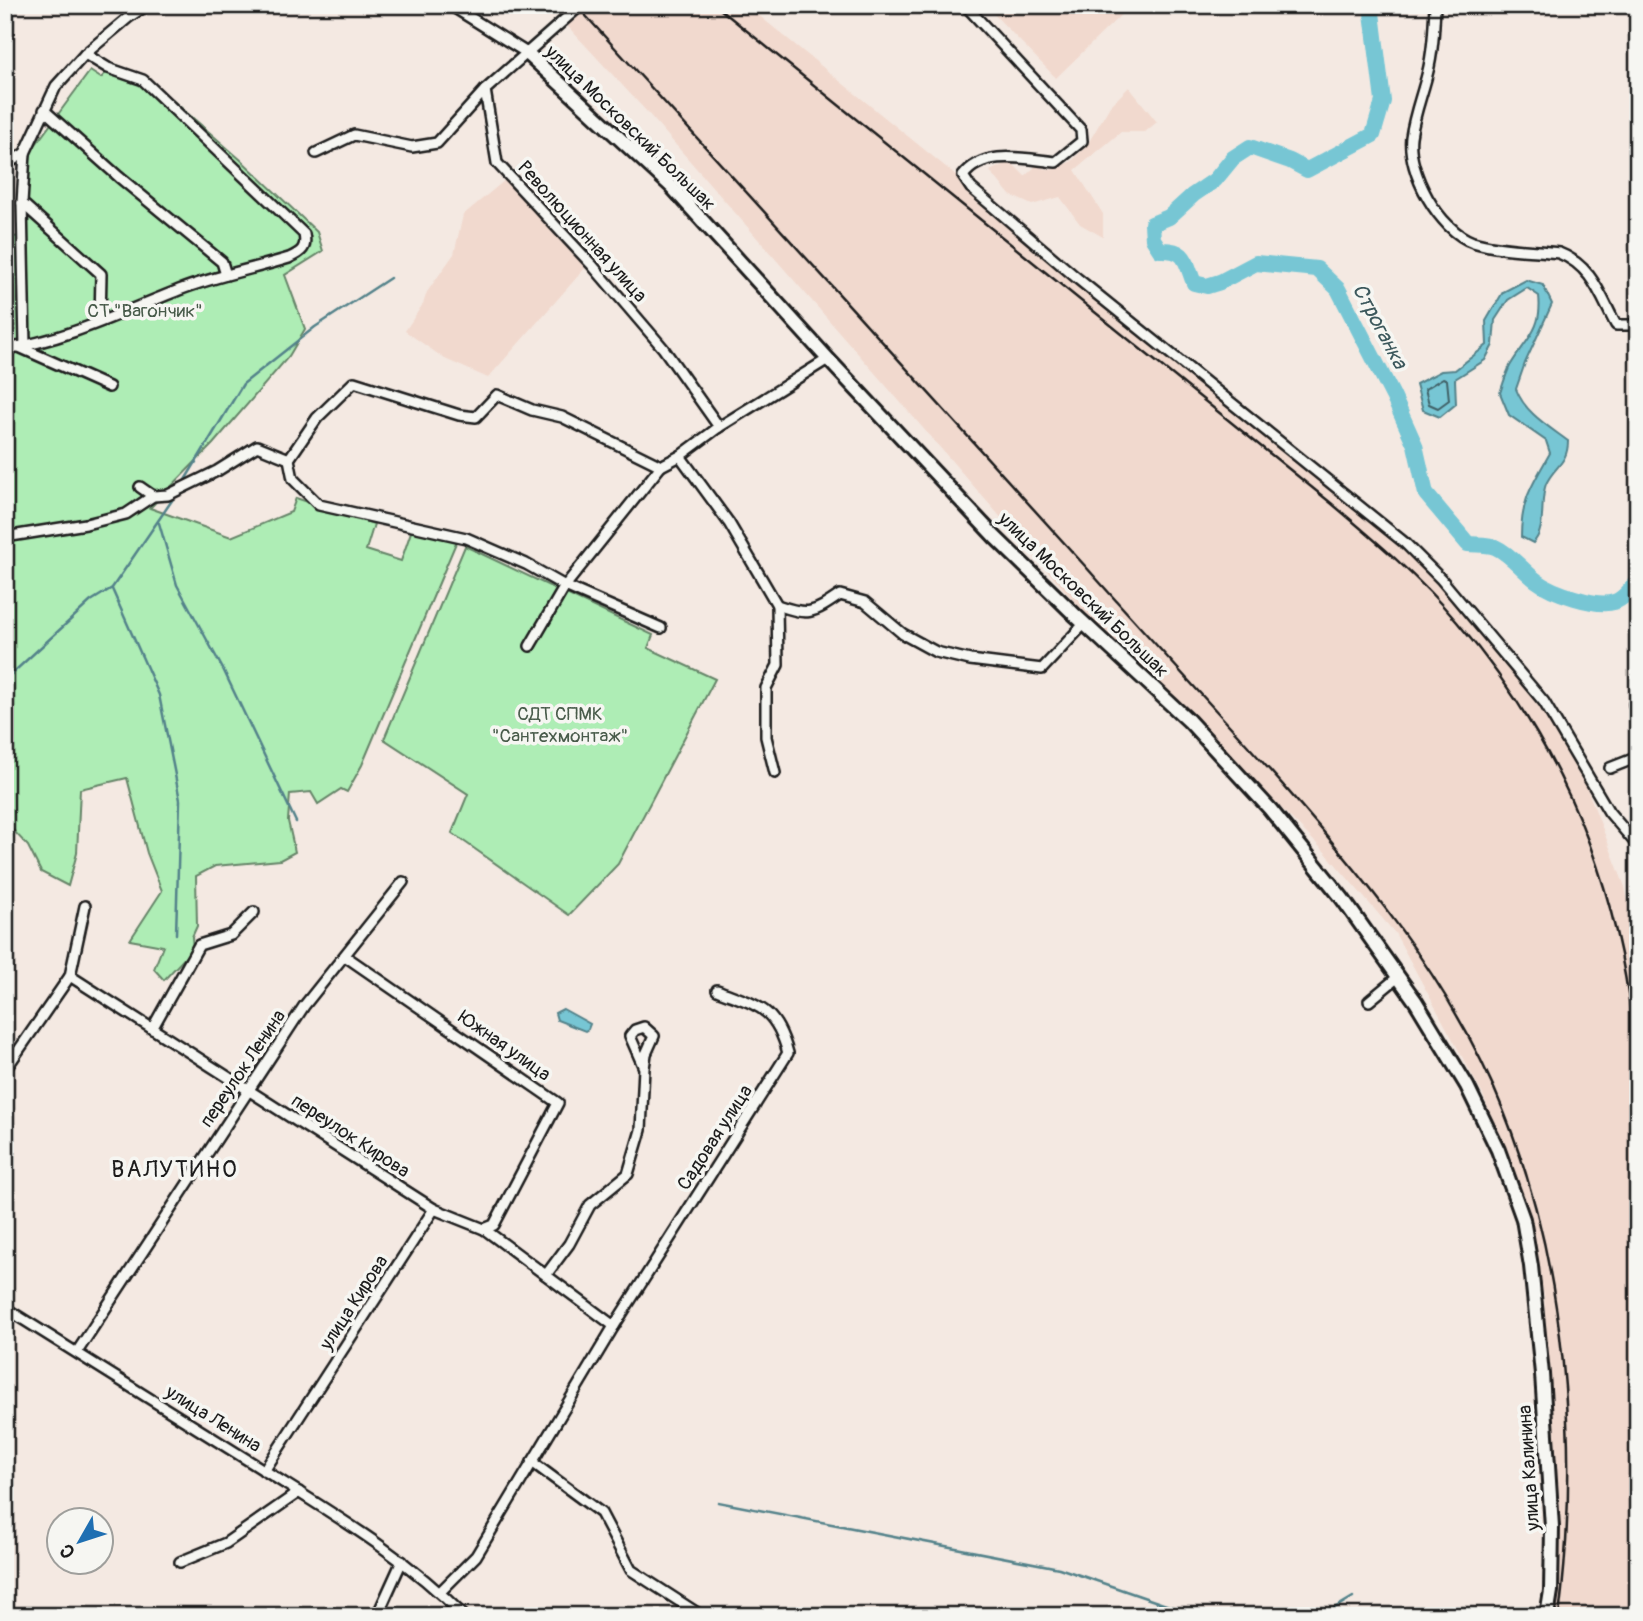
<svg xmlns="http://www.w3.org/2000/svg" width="1643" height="1621" viewBox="0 0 1643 1621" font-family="Pangolin,sans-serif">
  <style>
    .built { fill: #f1d9ce }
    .green { fill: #aeedb5; stroke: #658468; stroke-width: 2 }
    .water { fill: #77c6d4; stroke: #53828a; stroke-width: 2 }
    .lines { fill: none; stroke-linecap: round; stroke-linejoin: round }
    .shore { stroke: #406066; stroke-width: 2 }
    .stream { stroke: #53828a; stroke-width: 2.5 }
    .river { stroke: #77c6d4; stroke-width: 16 }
    .street-casing { stroke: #1c1c1c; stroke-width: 14 }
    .secondary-casing { stroke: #1c1c1c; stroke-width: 18 }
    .street { stroke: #f6f6f2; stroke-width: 9 }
    .secondary { stroke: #f6f6f2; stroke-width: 12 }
    .rail { stroke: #1c1c1c; stroke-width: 2.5 }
    .labels { text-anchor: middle; stroke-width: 7; stroke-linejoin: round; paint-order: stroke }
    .street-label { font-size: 19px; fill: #1c1c1c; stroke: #f6f6f2 }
    .park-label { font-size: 19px; fill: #485b4a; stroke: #f6f6f2 }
    .water-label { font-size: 21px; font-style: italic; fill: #3c585c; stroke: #f6f6f2 }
    .quarter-label { font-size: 23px; letter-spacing: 2px; fill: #1c1c1c; stroke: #f6f6f2 }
  </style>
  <rect width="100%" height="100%" fill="#f4e9e2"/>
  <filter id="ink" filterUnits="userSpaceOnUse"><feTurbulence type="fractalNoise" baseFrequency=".0143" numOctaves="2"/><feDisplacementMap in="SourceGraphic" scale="14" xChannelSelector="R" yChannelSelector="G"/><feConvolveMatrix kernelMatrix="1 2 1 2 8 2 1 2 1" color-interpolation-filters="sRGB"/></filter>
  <g filter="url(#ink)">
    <g class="built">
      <polygon points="548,5 746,5 1400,535 1498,641 1568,739 1625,887 1638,953 1638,1616 1548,1616 1557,1523 1544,1296 1524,1203 1483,1095 1395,933 1325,852 1080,608 648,113"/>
      <polygon points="985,5 1131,5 1056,78"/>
      <polygon points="1129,87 1157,122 1145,132 1121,132 1075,170 1103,214 1103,237 1080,224 1060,197 1032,205 1010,195 990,171 1010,161 1025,176 1036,166 1051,170 1072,161 1087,145 1110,106"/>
      <polygon points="505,180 586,267 488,378 445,359 405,331 423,304 427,292 454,254 463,215"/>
    </g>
    <g class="green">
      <polygon points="114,64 145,76 241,160 317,232 323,251 285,275 305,329 289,356 213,444 150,508 231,537 291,512 296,498 374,524 366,550 401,561 412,529 458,538 362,765 347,792 341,789 318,804 311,792 290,794 288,821 295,852 280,860 215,866 196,876 197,926 192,937 193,949 164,980 154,969 163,946 130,940 162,891 147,853 127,778 80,789 77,853 68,886 41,872 28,846 13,830 5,832 5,238 27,235 28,155 90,71 101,78"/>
      <polygon points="465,546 653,635 648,648 715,679 618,864 569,915 452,833 468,794 384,739"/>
    </g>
    <g class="water">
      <path d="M1526 280 1543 285 1552 304 1525 363 1516 389C1525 413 1548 426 1568 441 1568 464 1554 466 1546 484 1539 502 1547 529 1533 543L1521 537C1521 500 1532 485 1550 453L1546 441 1509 415 1500 393C1503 384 1506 374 1510 366 1525 340 1543 330 1539 296L1527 288 1508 300 1495 320 1493 345 1485 360 1455 379 1456 404 1440 417 1423 410 1416 384 1441 371 1455 370 1487 345 1486 321 1503 292Z"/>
      <polygon points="563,1009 590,1024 588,1029 585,1031 557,1020 555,1013"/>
    </g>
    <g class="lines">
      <polygon class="shore" points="1443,378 1447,380 1449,400 1438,408 1429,404 1425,389"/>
      <g class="stream">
        <polyline points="182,485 243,384 315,327 390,278"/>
        <polyline points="159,523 177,585 224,671 296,822"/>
        <polyline points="112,589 159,695 180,800 176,934"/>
        <polyline points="5,680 91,601 112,588 175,496"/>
        <polyline points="718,1502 1059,1568 1198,1616"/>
        <polyline points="1321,1616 1353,1597"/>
      </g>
      <path class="river" d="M1371 5 1383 101 1373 135 1307 170 1290 161 1250 147 1233 158 1215 180 1193 195 1169 217 1152 224 1153 239 1160 250C1187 249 1185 261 1194 283L1207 286 1220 282 1256 263 1317 269 1338 289 1393 396 1415 445 1426 494 1468 544C1476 545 1487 544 1495 547 1511 554 1523 571 1537 581 1551 592 1597 608 1614 602 1624 599 1632 588 1638 580"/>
      <defs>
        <g id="street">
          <polyline points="450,5 527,53"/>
          <polyline points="581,5 485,90 497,163 592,265 663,348 719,427"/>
          <path d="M965 5 1081 130 1082 141 1056 162C1025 159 984 148 963 176L971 188 1078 279 1405 543 1441 579 1544 702 1609 812 1638 846"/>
          <path d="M1435 5C1434 28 1433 53 1427 75 1422 95 1414 115 1411 137 1407 172 1439 230 1473 242 1498 250 1533 250 1559 253 1592 266 1600 295 1616 325H1638"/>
          <polyline points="44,110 119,177 222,262 226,275"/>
          <polyline points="25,153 22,203 101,274 100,321"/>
          <polyline points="316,153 354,135 412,147 437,143 485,90"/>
          <polyline points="5,165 25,153 56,86 85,54 129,17 147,5"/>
          <polyline points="22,203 25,346"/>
          <polyline points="19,347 109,387"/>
          <path d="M5 349C67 340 122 312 179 290 215 276 253 269 289 258 302 252 307 248 304 234L143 80 108 68 85 54"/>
          <polyline points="140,487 153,496"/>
          <polyline points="5,537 86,524 126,514 153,496 168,495 217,471 257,446 289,459"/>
          <path d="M777 605C809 616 812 614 840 595L865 602 903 634 936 652 970 660 1042 669 1084 624"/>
          <polyline points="661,628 565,586 526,564 466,538 319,505 293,479 289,459 317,418 354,382 459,415 476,417 497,395 532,410 562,417 661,466 680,456"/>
          <polyline points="530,646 565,586 661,466"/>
          <polyline points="1634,704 1638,719"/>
          <polyline points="1610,768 1638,757"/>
          <polyline points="775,773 766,737 766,688 778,665 777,605 729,523 680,456 719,427 828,359"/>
          <polyline points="345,956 558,1103 494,1225 484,1229"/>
          <polyline points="70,976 434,1209 484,1229 614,1326"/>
          <polyline points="1369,1001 1398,977"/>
          <polyline points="152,1029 199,945 231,935 254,912"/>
          <polyline points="5,1070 70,976 85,906"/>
          <polyline points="546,1275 569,1244 590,1205 628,1174 641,1130 644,1068 646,1054 654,1036 644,1027 635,1030 630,1036 644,1068"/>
          <path d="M5 1308C91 1362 177 1415 262 1469 333 1514 405 1556 464 1616"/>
          <polyline points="77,1352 304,1006 403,882"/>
          <polyline points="532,1462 601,1513 631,1570 702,1616"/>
          <polyline points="264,1471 434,1209"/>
          <polyline points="180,1562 226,1543 299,1492"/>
          <path d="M440 1592 476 1556 614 1326 788 1053C775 1006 758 1006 717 990"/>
          <polyline points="377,1616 402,1561"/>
        </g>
        <polyline id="secondary" points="527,53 671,186 828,359 995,537 1076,616 1189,721 1270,809 1342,898 1416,1002 1467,1086 1498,1150 1523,1219 1531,1266 1542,1374 1552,1527 1551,1591 1547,1616"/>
      </defs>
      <use href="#street" class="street-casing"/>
      <use href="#secondary" class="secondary-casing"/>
      <use href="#street" class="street"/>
      <use href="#secondary" class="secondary"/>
      <g class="rail">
        <path d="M576 5C747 191 916 380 1086 567 1143 631 1201 694 1258 757 1354 864 1450 976 1504 1112 1566 1266 1580 1451 1559 1616"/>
        <path d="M715 5 1331 503C1375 540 1420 578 1457 622 1576 761 1631 917 1638 1098"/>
        <polyline points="1638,1248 1638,1341"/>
      </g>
    </g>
  </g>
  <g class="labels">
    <g class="street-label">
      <text transform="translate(631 127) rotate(44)" y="7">улица Московский Большак</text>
      <text transform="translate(583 231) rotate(48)" y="7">Революционная улица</text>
      <text transform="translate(1084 594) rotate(44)" y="7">улица Московский Большак</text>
      <text transform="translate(505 1045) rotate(35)" y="7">Южная улица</text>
      <text transform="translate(242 1068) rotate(-56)" y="7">переулок Ленина</text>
      <text transform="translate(351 1135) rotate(33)" y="7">переулок Кирова</text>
      <text transform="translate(714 1137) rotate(-57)" y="7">Садовая улица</text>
      <text transform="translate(353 1302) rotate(-57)" y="7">улица Кирова</text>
      <text transform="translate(214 1418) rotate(32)" y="7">улица Ленина</text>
      <text transform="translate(1528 1468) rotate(-94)" y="7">улица Калинина</text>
    </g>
    <g class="park-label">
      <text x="145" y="317">СТ "Вагончик"</text>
      <text x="560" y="720">СДТ СПМК<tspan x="560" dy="22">"Сантехмонтаж"</tspan></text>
    </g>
    <g class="water-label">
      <text transform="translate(1380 326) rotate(62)" y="7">Строганка</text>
    </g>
    <g class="quarter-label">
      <text x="175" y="1177">ВАЛУТИНО</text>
    </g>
  </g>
  <rect width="1643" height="1621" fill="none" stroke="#f6f6f2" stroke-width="28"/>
  <rect x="14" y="14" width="1615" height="1593" fill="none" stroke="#1c1c1c" stroke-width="2.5" filter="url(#ink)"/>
  <g transform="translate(80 1541) rotate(231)"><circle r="33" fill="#f6f6f2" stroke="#9f9f9c" stroke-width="2"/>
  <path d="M0-5L12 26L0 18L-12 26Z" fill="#1f6fb2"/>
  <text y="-10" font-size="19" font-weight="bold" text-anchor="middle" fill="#1c1c1c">С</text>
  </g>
</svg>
